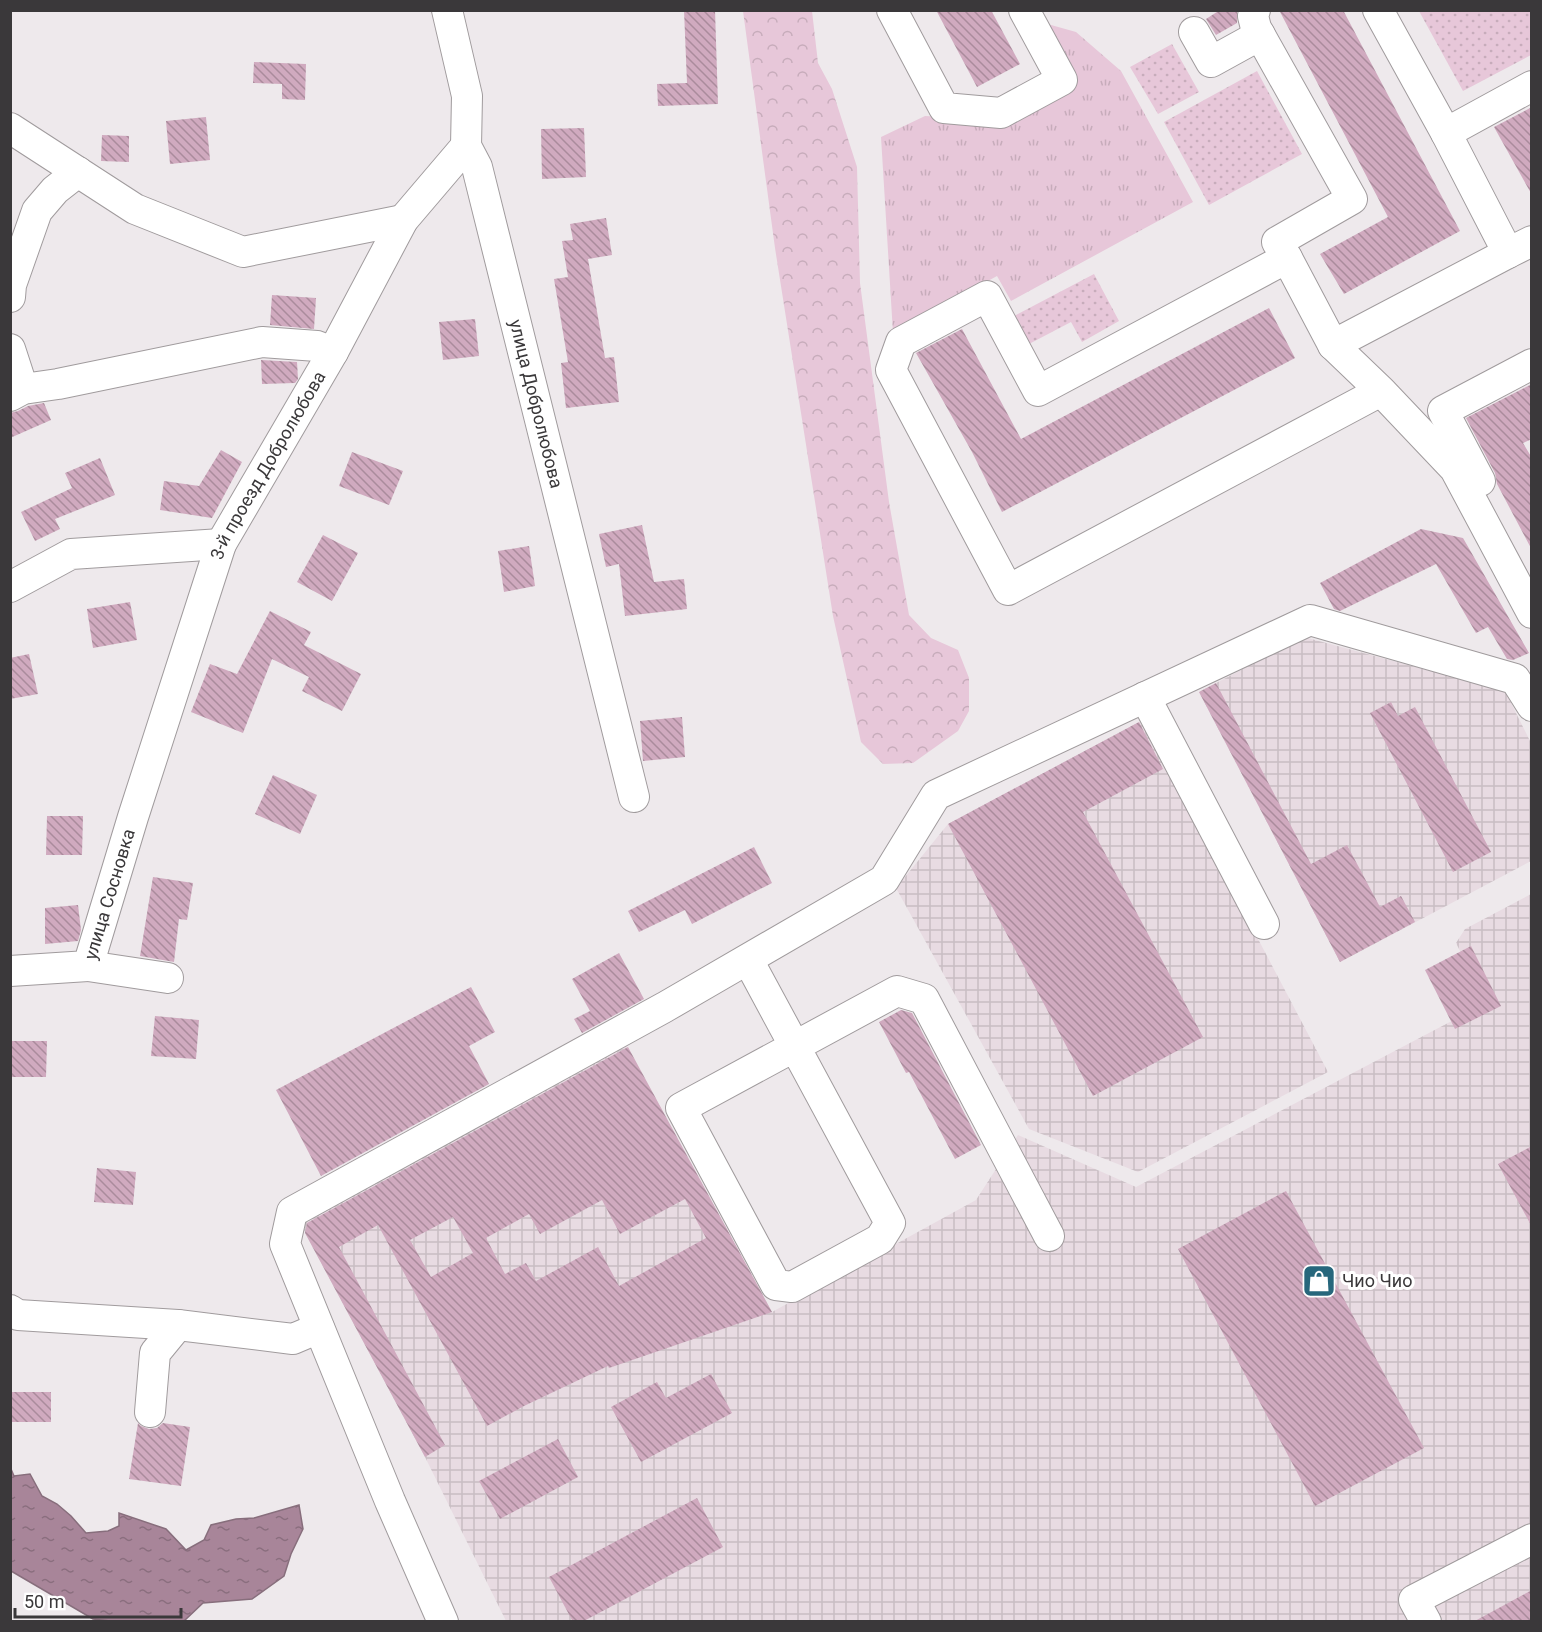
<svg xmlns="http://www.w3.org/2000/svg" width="1542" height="1632" viewBox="0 0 1542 1632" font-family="Roboto,sans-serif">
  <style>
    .industrial { fill: url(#industrial-grid) }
    .grass { fill: url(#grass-tufts) }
    .forest { fill: url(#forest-crowns) }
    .park { fill: url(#park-dots) }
    .water { fill: url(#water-ripples); stroke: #876e7c; stroke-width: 1.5 }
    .building { fill: url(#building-back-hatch); fill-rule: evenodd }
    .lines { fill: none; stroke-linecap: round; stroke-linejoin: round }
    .minor-casing { stroke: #a09b9d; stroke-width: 32 }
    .minor { stroke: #fff; stroke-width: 30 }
    .labels { text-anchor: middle; stroke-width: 6; stroke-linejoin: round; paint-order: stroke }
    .street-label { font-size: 18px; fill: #3a383a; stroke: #fff }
    .poi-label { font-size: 18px; fill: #3a383a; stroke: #fff; text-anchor: start }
  </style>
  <defs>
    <pattern id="industrial-grid" width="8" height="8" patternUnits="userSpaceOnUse" patternTransform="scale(1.5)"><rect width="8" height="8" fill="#e8dbe2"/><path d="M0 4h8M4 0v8" fill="none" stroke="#c8bdc3"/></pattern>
    <pattern id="grass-tufts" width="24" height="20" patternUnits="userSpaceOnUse" patternTransform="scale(1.5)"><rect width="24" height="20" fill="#e7c7d9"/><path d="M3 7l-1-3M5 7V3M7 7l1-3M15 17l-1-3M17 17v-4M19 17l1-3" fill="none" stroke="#c7acbb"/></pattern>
    <pattern id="forest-crowns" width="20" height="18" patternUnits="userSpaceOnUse" patternTransform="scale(1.5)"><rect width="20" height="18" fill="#e7c7d9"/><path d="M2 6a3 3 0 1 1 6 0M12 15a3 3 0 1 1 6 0" fill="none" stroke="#c7acbb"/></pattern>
    <pattern id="park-dots" width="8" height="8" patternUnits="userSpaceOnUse" patternTransform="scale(1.5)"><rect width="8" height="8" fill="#e7c7d9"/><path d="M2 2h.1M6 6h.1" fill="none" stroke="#c7acbb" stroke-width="1.8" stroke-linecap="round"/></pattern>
    <pattern id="water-ripples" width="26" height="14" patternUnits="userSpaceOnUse" patternTransform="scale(1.5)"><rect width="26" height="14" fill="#a88599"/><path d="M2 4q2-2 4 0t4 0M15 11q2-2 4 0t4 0" fill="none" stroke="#8a6e7e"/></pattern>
    <pattern id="building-back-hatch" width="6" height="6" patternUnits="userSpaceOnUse" patternTransform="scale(1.5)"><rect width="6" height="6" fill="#d0aabf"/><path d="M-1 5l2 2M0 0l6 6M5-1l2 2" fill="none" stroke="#aa8b9c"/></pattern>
  </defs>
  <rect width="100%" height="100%" fill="#eee9ec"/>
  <g class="industrial">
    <polygon points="1304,637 1505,691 1531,743 1531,861 1340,962 1199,692"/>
    <polygon points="1143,720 1328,1072 1138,1172 1029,1129 896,888 948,824"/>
    <polygon points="1531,894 1531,1621 506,1621 425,1457 299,1221 625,1043 772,1312 976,1200 1018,1135 1136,1187 1486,1003 1456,943 1465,929"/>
  </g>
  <polygon class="grass" points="1044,23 1076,32 1121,71 1193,202 1011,301 997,276 893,333 881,137 925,116 1005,120 1075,84"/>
  <polygon class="forest" points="743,11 812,11 818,63 832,89 857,167 860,283 889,502 909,615 931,638 958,650 969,678 969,711 958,731 913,763 883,764 861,742 833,616 775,248"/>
  <g class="park">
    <polygon points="1419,11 1531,11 1531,55 1463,91"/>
    <polygon points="1172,44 1199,92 1158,114 1130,67"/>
    <polygon points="1257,71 1302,154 1209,205 1164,122"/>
    <polygon points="1094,274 1119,321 1082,342 1071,322 1029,344 1014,316"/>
  </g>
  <polygon class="water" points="11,1469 14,1476 30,1474 42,1496 57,1504 71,1516 86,1533 108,1531 119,1526 119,1513 166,1529 186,1550 204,1540 211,1525 236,1519 254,1518 299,1505 303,1529 291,1554 284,1576 252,1599 203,1603 184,1621 119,1622 93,1619 11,1571"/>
  <g class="building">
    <polygon points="684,10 715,10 718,104 658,106 657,84 687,83"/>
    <polygon points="936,10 991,10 1020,64 977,87"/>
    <polygon points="1220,10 1237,10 1237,23 1216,35 1206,19"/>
    <polygon points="1279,10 1343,10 1460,231 1344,294 1320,254 1388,217"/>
    <polygon points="254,62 306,64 305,100 282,99 282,84 253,83"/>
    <polygon points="1532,107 1532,195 1494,127"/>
    <polygon points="206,117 210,160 170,164 166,121"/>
    <polygon points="584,128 586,177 542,179 541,129"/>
    <polygon points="102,135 129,136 129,162 101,161"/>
    <polygon points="606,218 612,255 588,259 605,358 614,357 619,402 566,408 561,363 568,362 554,279 568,277 562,241 573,240 570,224"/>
    <polygon points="272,295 316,298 314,329 270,325"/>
    <polygon points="1269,308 1295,358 1002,512 972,452 916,353 962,329 1021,439"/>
    <polygon points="475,319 479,356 443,360 439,322"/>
    <polygon points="261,360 297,362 298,379 295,383 262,384"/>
    <polygon points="1532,384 1532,439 1523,443 1532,458 1532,550 1497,484 1495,473 1466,418"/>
    <polygon points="44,403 51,420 10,438 10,413 18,411 28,406"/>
    <polygon points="221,450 242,462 212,518 160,510 164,481 199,486"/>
    <polygon points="352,452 403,471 389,505 339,486"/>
    <polygon points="100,458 115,495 55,519 60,529 35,541 21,512 72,488 65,473"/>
    <polygon points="642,525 654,582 684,579 687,609 625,616 619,564 606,567 599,534"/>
    <polygon points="1421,529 1463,538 1529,653 1513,660 1507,659 1488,627 1476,633 1436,564 1340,611 1334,609 1320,583"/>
    <polygon points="323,535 358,553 332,601 297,582"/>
    <polygon points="529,546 535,586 504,592 498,551"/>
    <polygon points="130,602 137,640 93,648 87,609"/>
    <polygon points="270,611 311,632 304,645 361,674 342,711 302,691 309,677 272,659 243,733 191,712 210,664 237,674"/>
    <polygon points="29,654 38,694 10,699 10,658"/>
    <polygon points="1216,683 1311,864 1347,845 1380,907 1401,896 1415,922 1340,962 1199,692"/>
    <polygon points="1391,702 1398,716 1415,707 1491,852 1453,872 1370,713"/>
    <polygon points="682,717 685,757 643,761 640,721"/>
    <polygon points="1139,722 1163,769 1083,812 1203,1037 1093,1096 948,824"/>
    <polygon points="273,775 317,795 300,834 255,814"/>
    <polygon points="47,816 83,816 82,855 46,855"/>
    <polygon points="754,847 772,883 692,924 685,910 639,932 628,911"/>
    <polygon points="153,877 193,883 187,920 179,919 174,962 140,956"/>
    <polygon points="78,905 81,930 78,941 45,944 45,908"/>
    <polygon points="1471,946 1501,1006 1455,1029 1425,970"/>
    <polygon points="619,953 644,999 582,1033 574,1019 590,1011 572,979"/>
    <polygon points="471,987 495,1032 469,1046 489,1084 321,1176 276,1090"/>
    <polygon points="901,1010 912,1013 981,1145 955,1159 909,1072 906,1073 879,1022"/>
    <polygon points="155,1016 199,1020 196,1059 151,1056"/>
    <polygon points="10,1041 47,1041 46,1077 10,1077"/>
    <path d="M628 1047 772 1312 609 1368 608 1366 524 1406 487 1426 378 1225 339 1247 445 1445 425 1457 305 1233 307 1223ZM685 1199 706 1238 619 1286 598 1247 536 1281 526 1263 505 1274 486 1238 529 1214 540 1234 602 1200 620 1234ZM453 1217 473 1253 431 1277 410 1240Z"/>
    <polygon points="1532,1146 1532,1227 1498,1164"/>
    <polygon points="97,1168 136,1172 133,1205 94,1202"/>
    <polygon points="1286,1191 1424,1448 1315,1506 1178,1249"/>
    <polygon points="711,1374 732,1413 641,1462 611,1407 657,1382 666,1398"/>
    <rect x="10" y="1392" width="41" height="30"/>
    <polygon points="138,1423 141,1426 149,1429 157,1428 163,1423 190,1427 181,1486 129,1479"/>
    <polygon points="558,1439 578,1477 500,1519 479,1481"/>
    <polygon points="697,1498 723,1547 582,1622 573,1622 549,1577"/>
    <polygon points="1532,1590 1532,1622 1473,1622"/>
  </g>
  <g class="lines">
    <defs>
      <g id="minor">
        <path id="s1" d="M447 10 467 96 466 146 477 167 634 797"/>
        <polyline points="892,10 944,108 1001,113 1062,80 1024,10"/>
        <polyline points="1255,10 1253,16 1256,28 1352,199 1277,242 1287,258"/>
        <polyline points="1378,10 1446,133 1508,253 1532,241"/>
        <polyline points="1194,32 1211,62 1260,35"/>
        <polyline points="10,128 135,209 243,252 403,220"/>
        <polyline points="1446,133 1532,86"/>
        <polyline points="10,297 11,285 37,211 55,190 78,172"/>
        <polyline points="1333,345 1508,253"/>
        <polyline points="10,349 23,389"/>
        <polyline points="1381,391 1333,345 1287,258 1038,391 987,296 901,342 891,370 1008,590 1381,391 1455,469 1532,613"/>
        <polyline points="10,396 23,389 58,384 262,342 317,346 333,352"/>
        <polyline points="1480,481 1443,411 1532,364"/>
        <polyline points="10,587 71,554 221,544"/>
        <polyline points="1145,697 1264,924"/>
        <polyline points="749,959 754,971 890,1223 880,1239 792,1287 776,1285 681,1108 897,991 924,999 1049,1236"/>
        <polyline points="88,966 168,978"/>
        <path id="s2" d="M10 971 88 966 133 817 221 544 333 352 403 220 466 146"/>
        <polyline points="10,1310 18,1315 178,1325 293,1339 319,1328"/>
        <polyline points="150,1412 155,1353 178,1325"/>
        <polyline points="443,1622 390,1501 285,1244 292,1212 665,1007 884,880 936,795 1310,620 1515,679 1532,706"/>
        <polyline points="1426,1622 1414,1600 1532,1539"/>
      </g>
    </defs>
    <use href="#minor" class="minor-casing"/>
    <use href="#minor" class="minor"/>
  </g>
  <defs>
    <symbol id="shop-square" viewBox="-11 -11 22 22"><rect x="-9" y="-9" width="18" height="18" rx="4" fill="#27677c" stroke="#fff"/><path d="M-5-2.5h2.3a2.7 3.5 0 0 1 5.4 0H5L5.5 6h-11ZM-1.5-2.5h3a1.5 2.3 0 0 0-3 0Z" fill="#fff"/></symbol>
  </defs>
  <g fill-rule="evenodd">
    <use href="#shop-square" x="1300" y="1262" width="38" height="38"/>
  </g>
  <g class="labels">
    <g class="street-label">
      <text dy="6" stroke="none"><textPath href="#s1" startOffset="406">улица Добролюбова</textPath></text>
      <text dy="6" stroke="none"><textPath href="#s2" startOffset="612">3-й проезд Добролюбова</textPath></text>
      <text dy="6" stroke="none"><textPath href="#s2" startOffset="153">улица Сосновка</textPath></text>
    </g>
    <g class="poi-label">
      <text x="1342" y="1287">Чио Чио</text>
    </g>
  </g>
  <rect width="1542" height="1632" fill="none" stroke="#3a383a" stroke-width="24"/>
  <path d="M15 1608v9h166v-9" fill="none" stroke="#3a383a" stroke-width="3"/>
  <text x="24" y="1608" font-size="18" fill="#3a383a" stroke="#ffffff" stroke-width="4.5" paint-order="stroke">50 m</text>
</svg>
